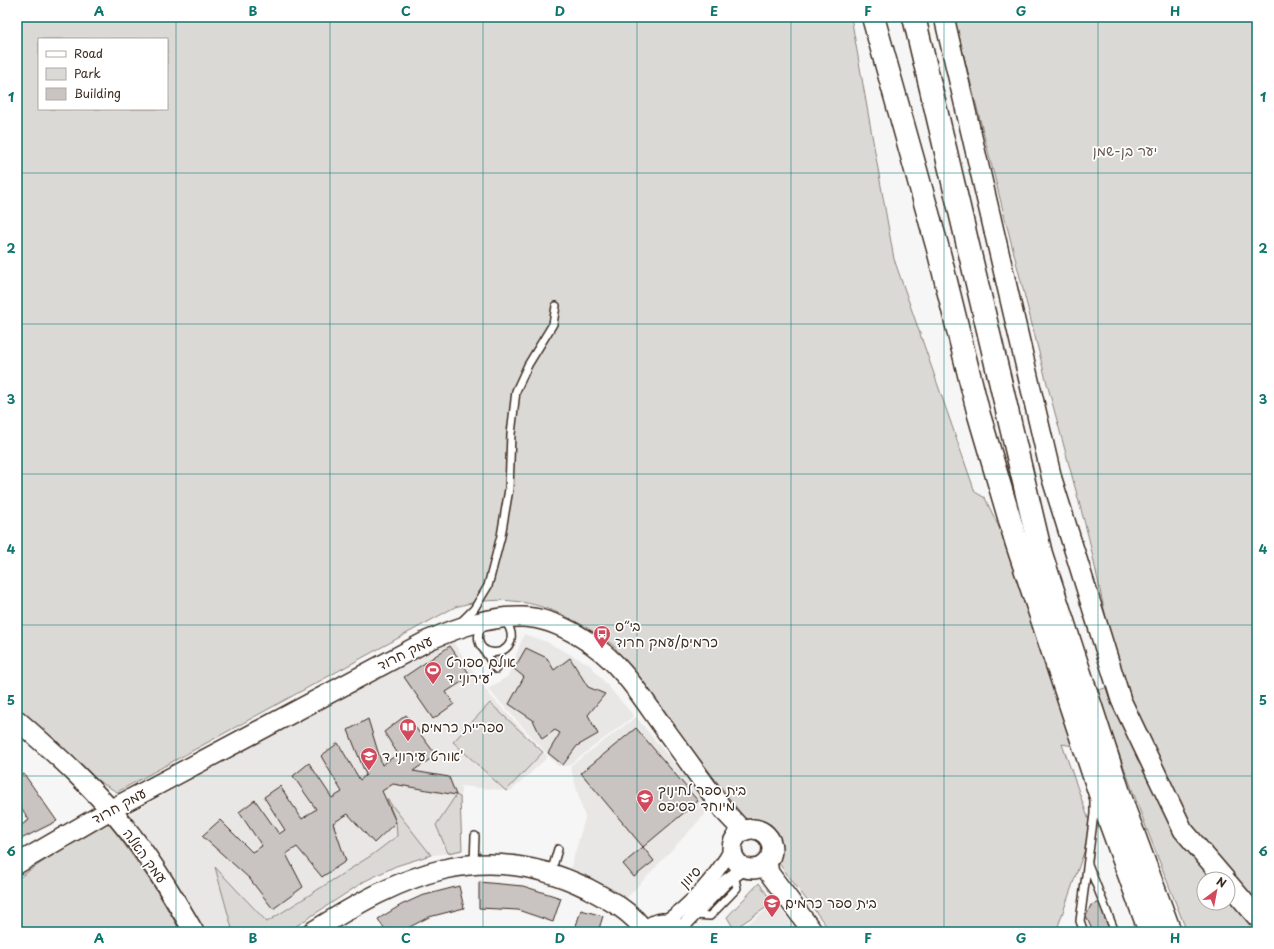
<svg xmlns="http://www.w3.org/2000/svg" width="1274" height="949" viewBox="0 0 1274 949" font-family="'Playpen Sans','Playpen Sans Hebrew',sans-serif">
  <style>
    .built { fill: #e9e7e6 }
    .green { fill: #dbd9d6; stroke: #8b827a; fill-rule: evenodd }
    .building { fill: #c9c3c1; stroke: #3b2a1e }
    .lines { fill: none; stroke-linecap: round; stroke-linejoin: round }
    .lane-casing { stroke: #3b2a1e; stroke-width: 10 }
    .street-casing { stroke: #3b2a1e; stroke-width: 16 }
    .secondary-casing { stroke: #3b2a1e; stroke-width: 22 }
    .highway-casing { stroke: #3b2a1e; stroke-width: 25 }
    .lane { stroke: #fff; stroke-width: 7 }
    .street { stroke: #fff; stroke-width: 13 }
    .secondary { stroke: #fff; stroke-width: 19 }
    .highway { stroke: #fff; stroke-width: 22 }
    .grid { fill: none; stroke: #0f766e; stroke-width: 1; stroke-opacity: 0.55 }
    .labels { text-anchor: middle; stroke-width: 3.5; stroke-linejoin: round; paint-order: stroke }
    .park-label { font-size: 14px; fill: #63564c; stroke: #fff }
    .poi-label { font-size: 14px; fill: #3b2a1e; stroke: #fff; text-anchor: start }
    .street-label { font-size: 14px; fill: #3b2a1e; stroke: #fff }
    .neatline { fill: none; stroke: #0f766e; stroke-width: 1.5 }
    .grid-label { font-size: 13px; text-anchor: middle; font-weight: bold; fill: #0f766e }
  </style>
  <rect width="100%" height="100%" fill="#f7f6f6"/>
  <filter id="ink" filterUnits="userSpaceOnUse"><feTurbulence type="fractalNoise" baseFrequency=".025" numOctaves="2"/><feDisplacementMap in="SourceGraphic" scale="8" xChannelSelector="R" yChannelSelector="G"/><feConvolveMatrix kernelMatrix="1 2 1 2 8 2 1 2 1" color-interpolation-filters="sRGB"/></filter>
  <g filter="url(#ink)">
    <g class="built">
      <polygon points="524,634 547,642 589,664 634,716 568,766 558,766 488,689 508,676"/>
      <polygon points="451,639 489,694 548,757 511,791 461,786 461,852 427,856 396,866 365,881 287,932 207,932 171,872 129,814 423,651"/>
      <polygon points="636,717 711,808 622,903 570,870 585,818 570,766"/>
      <polygon points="776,903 798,932 736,932"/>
    </g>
    <g class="green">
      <path d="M17 17H851L894 259 975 492 985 498 1012 555 1024 602 1078 747 1062 744 1092 829 1056 932H831L613 645C562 609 517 589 455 607L117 792 17 733ZM39 39H167V109H39Z"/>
      <path d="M954 17H1257V932H1187L1146 827 1096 691 1120 683 1089 539 1045 376ZM1204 879H1228V903H1204Z"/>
      <polygon points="490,703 543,752 506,791 453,742"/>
      <polygon points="456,795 460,797 462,850 448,853 436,825"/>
      <polygon points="387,799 431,855 396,866 365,881 287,932 233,932 215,867 267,922 372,855 397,836 396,822"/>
      <polygon points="106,819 152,883 181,932 17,932 17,879"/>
      <polygon points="759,883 773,903 734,929 727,917"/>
    </g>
    <g class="building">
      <polygon points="450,646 471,676 446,692 454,704 433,719 404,677"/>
      <polygon points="526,648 547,658 554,670 570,658 588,687 605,694 588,715 598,734 577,746 563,765 548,753 560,733 555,730 542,739 533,720 509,704 524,677 514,669"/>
      <polygon points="406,715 436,755 413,771 449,777 456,795 393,784 382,791 396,822 374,843 348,814 333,823 346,861 322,877 297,847 286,854 303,887 273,909 249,878 202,836 220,820 252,852 262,846 239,812 255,800 279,834 285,830 264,797 280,786 302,819 316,809 293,776 309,763 332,798 342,792 321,756 338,743 360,780 366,775 348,730 368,719 382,765 398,754 384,732"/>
      <polygon points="636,728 698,801 643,847 581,773"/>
      <polygon points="24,774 57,821 21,839 17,834 17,828 29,820 17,801 17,777"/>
      <polygon points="643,847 654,861 634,877 623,864"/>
      <polygon points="479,882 523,886 561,898 553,922 518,910 479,908"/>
      <polygon points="459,886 464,908 429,917 400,932 386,932 378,919 401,905 421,896"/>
      <polygon points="1100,902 1112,932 1093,932 1086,916 1091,905"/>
      <polygon points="581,910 603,916 598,932 574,932"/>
    </g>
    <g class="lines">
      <defs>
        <g id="lane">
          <polyline points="461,622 474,609 488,586 501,536 509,489 511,434 516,391 528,365 553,324 556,306"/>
          <path d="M482 625C465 659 515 661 511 633 510 628 507 623 503 621"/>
          <polyline points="484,650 496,669"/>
          <polyline points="474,864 475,836"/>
          <polyline points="1088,864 1115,932"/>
          <polyline points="551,873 558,849"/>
          <polyline points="694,915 710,916 737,888 734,875"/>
          <polyline points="1084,932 1080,921 1094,814 1094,802"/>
        </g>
        <g id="street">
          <path d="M663 923C690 907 717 875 732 848"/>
          <polyline points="682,932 682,928 686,923 725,882 740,871 753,869"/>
        </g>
        <g id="secondary">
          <polyline points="944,17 1052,479 1121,700 1183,830 1225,879"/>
          <path d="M17 720C57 755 97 791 129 832 154 864 174 898 194 932"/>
          <circle cx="752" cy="849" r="20"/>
          <polyline points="767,862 769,873 813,932"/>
          <path d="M17 864 110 810 429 640C459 627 490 616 523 617 558 618 601 646 623 673 639 691 652 712 666 731 686 758 705 785 725 812L743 831"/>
          <polyline points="1228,883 1257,917"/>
          <path d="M312 932C403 874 482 837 587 888 608 899 633 912 645 932"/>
          <path d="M645 932C655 921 670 919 680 932"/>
        </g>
        <g id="highway">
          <polyline points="873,17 938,249 979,415 1016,541 1102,800 1150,932"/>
          <polyline points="914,17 1041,554 1125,811 1170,932"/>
        </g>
      </defs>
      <use href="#lane" class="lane-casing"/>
      <use href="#street" class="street-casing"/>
      <use href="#secondary" class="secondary-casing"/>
      <use href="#highway" class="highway-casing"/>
      <use href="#lane" class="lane"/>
      <use href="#street" class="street"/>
      <use href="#secondary" class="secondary"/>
      <use href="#highway" class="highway"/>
    </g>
  </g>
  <path class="grid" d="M176 17V932M330 17V932M483 17V932M637 17V932M791 17V932M944 17V932M1098 17V932M17 173H1257M17 324H1257M17 474H1257M17 625H1257M17 776H1257"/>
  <defs>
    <symbol id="bus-pin" viewBox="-11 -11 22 30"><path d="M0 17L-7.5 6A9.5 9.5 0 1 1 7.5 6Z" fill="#d1495b" stroke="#fff"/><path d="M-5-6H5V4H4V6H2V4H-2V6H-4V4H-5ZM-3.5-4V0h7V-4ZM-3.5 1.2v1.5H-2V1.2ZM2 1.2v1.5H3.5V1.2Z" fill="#fff"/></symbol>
    <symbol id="stadium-pin" viewBox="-11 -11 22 30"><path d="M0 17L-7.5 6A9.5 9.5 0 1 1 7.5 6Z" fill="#d1495b" stroke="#fff"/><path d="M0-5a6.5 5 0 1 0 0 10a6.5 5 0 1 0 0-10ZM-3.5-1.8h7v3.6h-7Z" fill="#fff"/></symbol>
    <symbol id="library-pin" viewBox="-11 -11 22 30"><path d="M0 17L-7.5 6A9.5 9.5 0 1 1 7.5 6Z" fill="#d1495b" stroke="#fff"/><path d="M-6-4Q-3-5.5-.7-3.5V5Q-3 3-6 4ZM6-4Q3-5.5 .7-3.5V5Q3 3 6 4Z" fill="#fff"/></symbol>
    <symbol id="school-pin" viewBox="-11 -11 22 30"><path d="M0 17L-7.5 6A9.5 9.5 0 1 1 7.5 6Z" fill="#d1495b" stroke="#fff"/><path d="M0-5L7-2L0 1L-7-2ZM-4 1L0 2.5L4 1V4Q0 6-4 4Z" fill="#fff"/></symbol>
  </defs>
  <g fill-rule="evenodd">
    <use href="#bus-pin" x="592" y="624" width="20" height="27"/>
    <use href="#stadium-pin" x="423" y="660" width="20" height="27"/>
    <use href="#library-pin" x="398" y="717" width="20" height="27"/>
    <use href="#school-pin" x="359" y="746" width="20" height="27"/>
    <use href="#school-pin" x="635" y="788" width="20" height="27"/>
    <use href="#school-pin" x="762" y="893" width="20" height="27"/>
  </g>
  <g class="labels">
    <g class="park-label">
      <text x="1125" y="156">יער בן-שמן</text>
    </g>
    <g class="poi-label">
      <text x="615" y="631">בי״ס<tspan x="615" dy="16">כרמים/עמק חרוד</tspan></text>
      <text x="446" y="667">אולם ספורט<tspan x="446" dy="16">עירוני ד'</tspan></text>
      <text x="421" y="732">ספריית כרמים</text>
      <text x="382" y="761">אורט עירוני ד'</text>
      <text x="658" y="795">בית ספר לחינוך<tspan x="658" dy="16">מיוחד פסיפס</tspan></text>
      <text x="785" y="908">בית ספר כרמים</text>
    </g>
    <g class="street-label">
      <text transform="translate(405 653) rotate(-27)" y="5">עמק חרוד</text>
      <text transform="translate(119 806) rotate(-29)" y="5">עמק חרוד</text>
      <text transform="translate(145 856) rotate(54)" y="5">עמק האלה</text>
      <text transform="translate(690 877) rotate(-46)" y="5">סיוון</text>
    </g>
  </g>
  <rect width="1274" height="949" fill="none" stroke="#fff" stroke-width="44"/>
  <rect x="38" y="38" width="130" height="72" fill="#ffffff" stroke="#b1aaa5"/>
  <rect x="46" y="51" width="20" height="6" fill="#ffffff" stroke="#b1aaa5"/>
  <text x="74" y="58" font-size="12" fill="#3b2a1e">Road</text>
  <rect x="46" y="68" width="20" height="12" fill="#dbd9d6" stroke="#b1aaa5"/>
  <text x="74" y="78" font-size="12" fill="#3b2a1e">Park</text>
  <rect x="46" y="88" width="20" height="12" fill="#c9c3c1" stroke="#b1aaa5"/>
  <text x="74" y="98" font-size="12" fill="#3b2a1e">Building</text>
  <g transform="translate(1216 891) rotate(32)"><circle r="19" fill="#ffffff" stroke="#b1aaa5"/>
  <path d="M0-3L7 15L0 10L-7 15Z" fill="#d1495b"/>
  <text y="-6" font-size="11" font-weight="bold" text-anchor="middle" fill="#3b2a1e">N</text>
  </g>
  <rect x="22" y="22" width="1230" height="905" class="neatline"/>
  <g class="grid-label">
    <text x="99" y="16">A</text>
    <text x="253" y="16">B</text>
    <text x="406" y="16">C</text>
    <text x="560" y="16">D</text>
    <text x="714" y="16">E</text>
    <text x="868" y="16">F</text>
    <text x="1021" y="16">G</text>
    <text x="1175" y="16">H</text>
    <text x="11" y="102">1</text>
    <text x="1263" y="102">1</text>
    <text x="11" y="253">2</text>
    <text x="1263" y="253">2</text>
    <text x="11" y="404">3</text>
    <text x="1263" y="404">3</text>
    <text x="11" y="554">4</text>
    <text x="1263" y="554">4</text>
    <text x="11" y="705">5</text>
    <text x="1263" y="705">5</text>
    <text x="11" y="856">6</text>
    <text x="1263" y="856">6</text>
    <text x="99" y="943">A</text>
    <text x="253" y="943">B</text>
    <text x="406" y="943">C</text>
    <text x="560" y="943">D</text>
    <text x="714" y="943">E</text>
    <text x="868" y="943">F</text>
    <text x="1021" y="943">G</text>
    <text x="1175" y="943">H</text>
  </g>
</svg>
